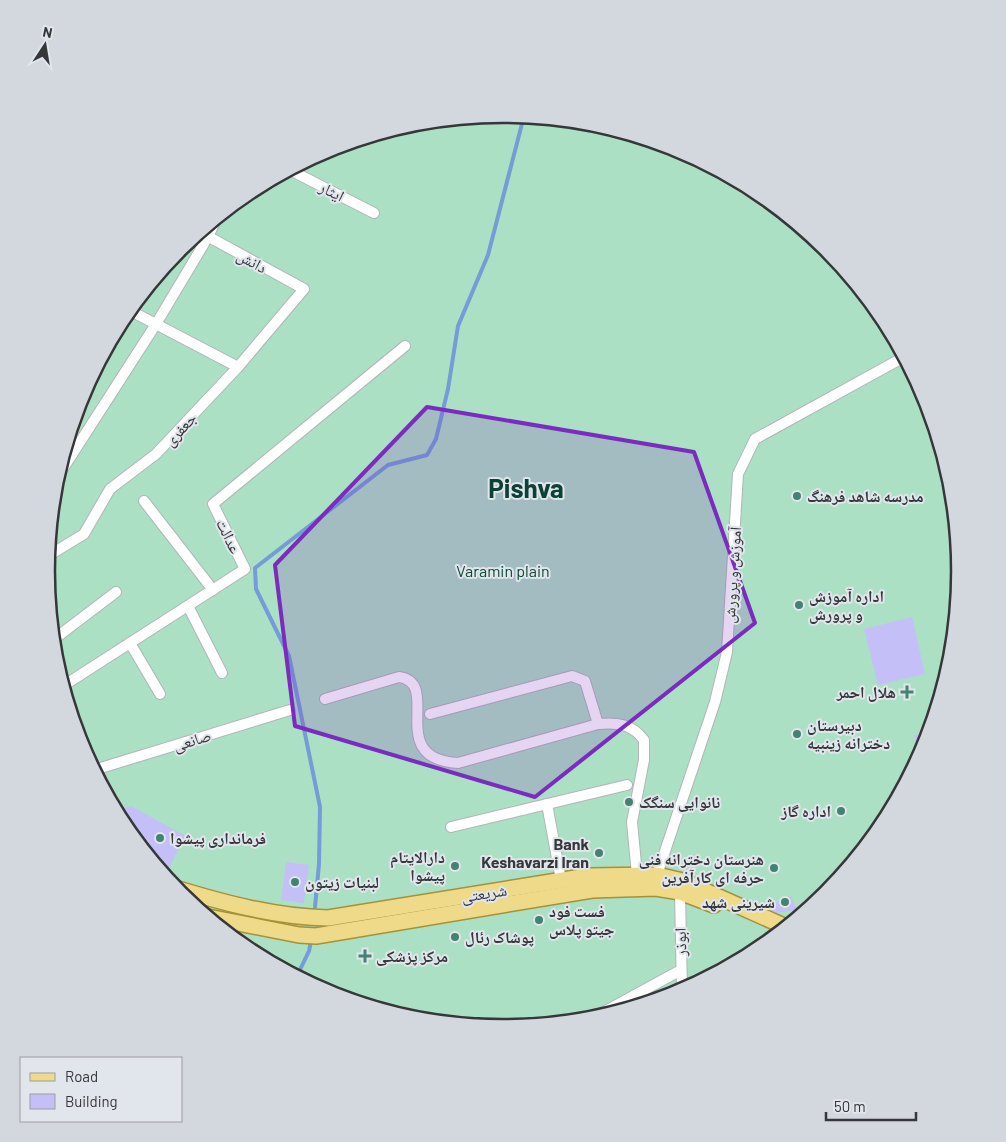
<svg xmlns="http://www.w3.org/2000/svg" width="1006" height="1142" viewBox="0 0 1006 1142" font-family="Barlow,'Noto Naskh Arabic',sans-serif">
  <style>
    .green { fill: #ace0c4 }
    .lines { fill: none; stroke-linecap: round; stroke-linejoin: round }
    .stream { stroke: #749dd7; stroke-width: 4 }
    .building { fill: #c4c0f7 }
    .minor-casing { stroke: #b1b5bb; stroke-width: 12 }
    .primary-casing { stroke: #a59138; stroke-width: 18 }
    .minor { stroke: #fff; stroke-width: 10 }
    .primary { stroke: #eeda88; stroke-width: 15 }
    .marked { fill: #7b2cbf; fill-opacity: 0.2; stroke: #7b2cbf; stroke-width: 4; stroke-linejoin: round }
    .poi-dot { fill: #438371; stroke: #e1e5ec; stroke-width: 2 }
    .labels { text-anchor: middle; stroke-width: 4; stroke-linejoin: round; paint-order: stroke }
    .street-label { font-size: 16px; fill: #353739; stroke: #e1e5ec }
    .poi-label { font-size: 16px; font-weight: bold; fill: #353739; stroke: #e1e5ec; text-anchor: start }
    .park-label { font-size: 16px; fill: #0a4a30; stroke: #e1e5ec }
    .town-label { font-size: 26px; font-weight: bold; fill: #0a4236; stroke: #e1e5ec }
    .rim { fill: none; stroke: #353739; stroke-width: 2.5 }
  </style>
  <rect width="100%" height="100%" fill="#e1e5ec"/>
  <circle class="green" cx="503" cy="571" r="455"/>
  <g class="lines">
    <g class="stream">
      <polyline points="315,907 319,864 320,807 289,656 256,589 255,568 388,465 427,455 436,439 448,389 458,326 488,255 524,116"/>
      <polyline points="297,976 309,951 311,941"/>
    </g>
  </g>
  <g class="building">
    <polygon points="912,617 925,674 878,685 864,629"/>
    <polygon points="931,727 925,746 922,751 914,736"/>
    <polygon points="131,806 186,836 165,875 123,825 116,811"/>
    <polygon points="286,862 309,865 304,903 281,900"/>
    <polygon points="791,896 797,910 777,913 765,907"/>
  </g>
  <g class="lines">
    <defs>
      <g id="minor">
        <polyline points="290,170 374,213"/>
        <polyline points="129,310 238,367"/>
        <polyline points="55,481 156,324 208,237 216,219"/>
        <polyline points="144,501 213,590"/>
        <polyline points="48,556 84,534 110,489 156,454 238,367 304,289 200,232"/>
        <polyline points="188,606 222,673"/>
        <polyline points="53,640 116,592"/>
        <polyline points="130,643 160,694"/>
        <polyline points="63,686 245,569 213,504 405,346"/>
        <path d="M325 699 399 677C443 683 384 759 458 763L598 724C617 722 632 724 644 740V760L632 822 637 875"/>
        <polyline points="430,714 572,676 585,681 598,724"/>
        <polyline points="94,770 290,710"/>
        <polyline points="547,804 561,880"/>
        <polyline points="451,827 627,785"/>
        <polyline points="657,875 715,702 727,652 738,474 755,439 904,357"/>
        <polyline points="680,892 682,991"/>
        <polyline points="591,1019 681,970"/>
      </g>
      <g id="primary">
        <path d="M175 888C224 903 276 917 328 918L588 876 657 875 683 881 786 927"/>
        <polyline points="208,917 299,935 316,936 592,890 656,888 680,892 714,905"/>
      </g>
    </defs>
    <use href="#minor" class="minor-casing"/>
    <use href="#primary" class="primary-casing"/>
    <use href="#minor" class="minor"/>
    <use href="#primary" class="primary"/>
  </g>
  <path class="marked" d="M427 407 694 452 755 623 535 797 295 726 275 565Z"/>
  <g class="poi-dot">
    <circle cx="797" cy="496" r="5"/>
    <circle cx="799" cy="605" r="5"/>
    <path d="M904.5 684.5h5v5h5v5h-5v5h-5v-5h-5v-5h5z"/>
    <circle cx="797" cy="734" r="5"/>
    <circle cx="629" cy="802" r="5"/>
    <circle cx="841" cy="811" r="5"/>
    <circle cx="160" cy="838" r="5"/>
    <circle cx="599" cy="853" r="5"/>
    <circle cx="455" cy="866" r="5"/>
    <circle cx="774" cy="868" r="5"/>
    <circle cx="295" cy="882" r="5"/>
    <circle cx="785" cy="902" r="5"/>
    <circle cx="539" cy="920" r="5"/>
    <circle cx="455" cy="937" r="5"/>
    <path d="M362.5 948.5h5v5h5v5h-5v5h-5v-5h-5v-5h5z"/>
  </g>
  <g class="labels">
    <g class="street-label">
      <text transform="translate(332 191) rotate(27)" y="6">ایثار</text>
      <text transform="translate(252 261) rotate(29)" y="6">دانش</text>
      <text transform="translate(180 429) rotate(-47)" y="6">جعفری</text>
      <text transform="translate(229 536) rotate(64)" y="6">عدالت</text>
      <text transform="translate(732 575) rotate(-86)" y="6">آموزش و پرورش</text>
      <text transform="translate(192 740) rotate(-17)" y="6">صانعی</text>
      <text transform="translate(484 893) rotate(-9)" y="6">شریعتی</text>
      <text transform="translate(680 942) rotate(-91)" y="6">ابوذر</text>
    </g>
    <g class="poi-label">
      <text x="807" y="502">مدرسه شاهد فرهنگ</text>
      <text x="809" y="602">اداره آموزش<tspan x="809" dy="18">و پرورش</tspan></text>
      <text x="896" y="698" text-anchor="end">هلال احمر</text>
      <text x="807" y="731">دبیرستان<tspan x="807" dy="18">دخترانه زینبیه</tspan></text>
      <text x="639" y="808">نانوایی سنگک</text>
      <text x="831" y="817" text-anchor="end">اداره گاز</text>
      <text x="170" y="844">فرمانداری پیشوا</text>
      <text x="589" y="850" text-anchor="end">Bank<tspan x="589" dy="18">Keshavarzi Iran</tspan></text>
      <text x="445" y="863" text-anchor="end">دارالایتام<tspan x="445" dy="18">پیشوا</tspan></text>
      <text x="764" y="865" text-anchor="end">هنرستان دخترانه فنی<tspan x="764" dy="18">حرفه ای کارآفرین</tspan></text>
      <text x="305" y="888">لبنیات زیتون</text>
      <text x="775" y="908" text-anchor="end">شیرینی شهد</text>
      <text x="549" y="917">فست فود<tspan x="549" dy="18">جیتو پلاس</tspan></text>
      <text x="465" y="943">پوشاک رئال</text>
      <text x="376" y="962">مرکز پزشکی</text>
    </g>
    <g class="park-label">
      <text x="503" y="577">Varamin plain</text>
    </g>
    <g class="town-label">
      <text x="526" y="498">Pishva</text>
    </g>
  </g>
  <path d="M0 0H1006V1142H0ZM55 571a448 448 0 1 1 896 0a448 448 0 1 1-896 0Z" fill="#d3d7de" fill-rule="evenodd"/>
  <path class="rim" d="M55 571a448 448 0 1 1 896 0a448 448 0 1 1-896 0Z"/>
  <rect x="20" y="1057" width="162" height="65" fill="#e1e5ec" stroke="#9c9fa4"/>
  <rect x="30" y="1073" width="25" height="8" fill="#eeda88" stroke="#9c9fa4"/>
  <text x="65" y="1082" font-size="15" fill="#353739">Road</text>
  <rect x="30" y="1094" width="25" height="15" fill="#c4c0f7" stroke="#9c9fa4"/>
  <text x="65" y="1107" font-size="15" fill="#353739">Building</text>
  <g transform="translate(45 45) rotate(12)" stroke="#e1e5ec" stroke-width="4" paint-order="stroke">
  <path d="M0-4L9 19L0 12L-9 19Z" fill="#353739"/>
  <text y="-8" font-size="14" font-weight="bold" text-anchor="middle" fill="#353739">N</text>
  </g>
  <path d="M826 1112v8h90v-8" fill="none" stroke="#353739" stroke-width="2.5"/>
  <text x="834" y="1112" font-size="15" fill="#353739" stroke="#e1e5ec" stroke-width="4" paint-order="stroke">50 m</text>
</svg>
